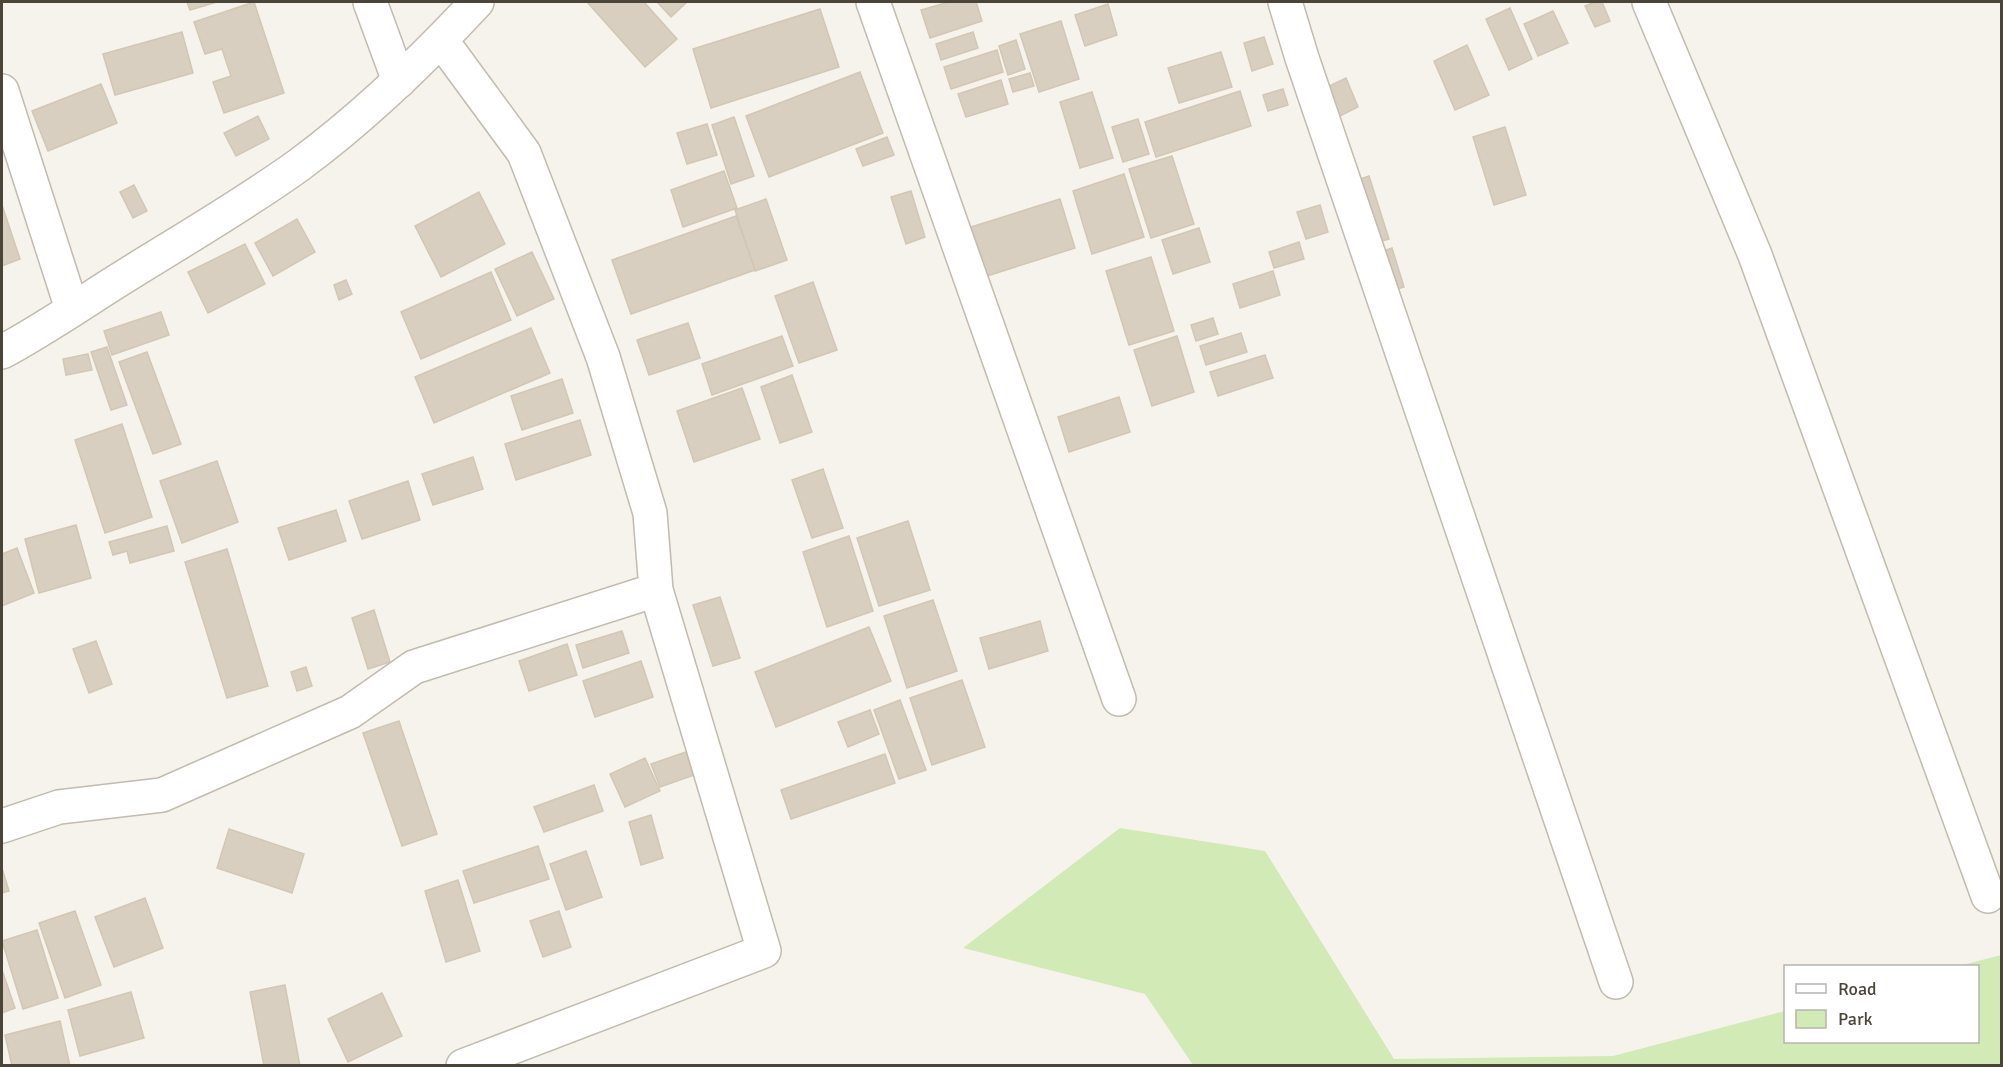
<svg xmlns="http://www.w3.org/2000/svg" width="2003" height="1067" viewBox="0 0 2003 1067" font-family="Signika,sans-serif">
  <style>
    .green { fill: #d2eab5 }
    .building { fill: #d8cfc1; stroke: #d3c7b4; stroke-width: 1.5 }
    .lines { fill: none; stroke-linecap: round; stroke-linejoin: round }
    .minor-casing { stroke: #c2bbae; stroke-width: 36 }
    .minor { stroke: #fff; stroke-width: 33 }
  </style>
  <rect width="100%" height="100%" fill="#f6f3ec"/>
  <polygon class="green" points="1120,828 1265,851 1394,1059 1613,1056 1785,1011 1786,1042 1978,1042 1978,966 1959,966 2001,955 2001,1065 1193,1065 1145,994 963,948"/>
  <g class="building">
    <polygon points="187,2 217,2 190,10"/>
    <polygon points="254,2 284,93 224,113 213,82 231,76 222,49 205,54 194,22"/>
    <polygon points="587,2 644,2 677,39 645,67"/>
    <polygon points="657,2 687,2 671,17"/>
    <polygon points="949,2 976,2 982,21 930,38 921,10"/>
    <polygon points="1595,2 1602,2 1610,21 1595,27 1585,6"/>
    <polygon points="1108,4 1117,35 1085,46 1075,15"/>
    <polygon points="1510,8 1532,59 1509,70 1486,19"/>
    <polygon points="820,9 839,67 711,108 693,49"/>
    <polygon points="1553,11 1568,43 1538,56 1524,24"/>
    <polygon points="1061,21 1079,79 1039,92 1020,34"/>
    <polygon points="182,32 193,73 115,95 103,54"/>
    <polygon points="973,32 978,48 941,60 936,44"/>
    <polygon points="1264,37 1273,64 1252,71 1244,43"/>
    <polygon points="1016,40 1025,69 1008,75 999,46"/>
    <polygon points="1467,45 1489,95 1455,110 1434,61"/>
    <polygon points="997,50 1003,72 951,89 944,67"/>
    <polygon points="1221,52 1232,87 1179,103 1168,68"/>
    <polygon points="860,72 883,133 769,177 746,116"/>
    <polygon points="1030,73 1034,86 1013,92 1009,79"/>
    <polygon points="1346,78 1358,107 1340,116 1327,87"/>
    <polygon points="1001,80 1008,104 966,117 958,94"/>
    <polygon points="101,84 117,123 48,151 32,111"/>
    <polygon points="1283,89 1288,105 1268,111 1263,95"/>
    <polygon points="1240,91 1251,126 1156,157 1145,122"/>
    <polygon points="1092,92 1113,158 1080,168 1060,102"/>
    <polygon points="258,116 269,139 236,156 224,133"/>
    <polygon points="734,117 754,176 731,184 712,125"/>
    <polygon points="1138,119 1149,154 1123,162 1112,127"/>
    <polygon points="707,124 717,155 687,164 677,133"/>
    <polygon points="1505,127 1526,195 1494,205 1473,137"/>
    <polygon points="887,137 894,155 863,166 856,149"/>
    <polygon points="1172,156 1194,224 1151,238 1129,169"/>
    <polygon points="724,171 737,208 683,227 671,190"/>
    <polygon points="1124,174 1144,237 1092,254 1073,191"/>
    <polygon points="1369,176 1389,239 1368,245 1349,183"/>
    <polygon points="134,185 147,211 133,218 120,192"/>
    <polygon points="911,191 925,237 906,244 891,197"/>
    <polygon points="479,192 505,244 441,277 415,226"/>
    <polygon points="766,199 787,260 755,271 735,210"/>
    <polygon points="1060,199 1075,248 987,276 971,227"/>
    <polygon points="2,205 20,259 2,266"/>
    <polygon points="1320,205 1328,232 1306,239 1297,212"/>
    <polygon points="736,216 755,270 631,314 612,260"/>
    <polygon points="297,219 315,252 273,276 255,243"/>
    <polygon points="1199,228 1210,262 1173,274 1162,240"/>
    <polygon points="1299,242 1304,259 1274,268 1269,252"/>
    <polygon points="245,244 265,284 208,313 188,272"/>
    <polygon points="1392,248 1404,287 1387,292 1375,254"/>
    <polygon points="532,252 554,299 517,316 495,269"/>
    <polygon points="1151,257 1174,331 1129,345 1106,271"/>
    <polygon points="1273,271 1280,295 1240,308 1233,284"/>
    <polygon points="491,272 511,320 421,359 401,312"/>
    <polygon points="346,280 352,294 339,300 334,285"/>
    <polygon points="813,282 837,350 799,363 775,296"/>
    <polygon points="161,312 169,335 112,355 104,331"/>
    <polygon points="1213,318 1218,334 1196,341 1191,325"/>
    <polygon points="688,323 700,358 649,375 637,340"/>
    <polygon points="531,328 550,373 434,423 415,377"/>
    <polygon points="1241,333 1247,352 1206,365 1200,346"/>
    <polygon points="782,336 793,366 712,395 702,364"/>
    <polygon points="1177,336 1194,392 1152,406 1134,350"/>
    <polygon points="107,347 127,405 111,410 91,352"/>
    <polygon points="147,352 181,444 153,454 119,362"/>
    <polygon points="88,354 92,370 66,375 63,359"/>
    <polygon points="1265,355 1273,378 1218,396 1210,372"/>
    <polygon points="792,375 812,432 780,443 761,387"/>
    <polygon points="562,379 573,413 522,430 511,396"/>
    <polygon points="742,388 760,439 694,462 677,411"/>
    <polygon points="1119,397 1130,432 1069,452 1058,417"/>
    <polygon points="580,420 591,455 516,480 505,444"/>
    <polygon points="122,424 152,517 105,533 75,440"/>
    <polygon points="473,457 483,489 433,505 422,474"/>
    <polygon points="217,461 238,522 182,543 160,481"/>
    <polygon points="823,469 843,528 812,538 792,480"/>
    <polygon points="408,481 420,520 362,539 349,501"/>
    <polygon points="336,510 346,541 289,560 278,528"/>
    <polygon points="908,521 930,590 879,606 857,538"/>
    <polygon points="76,525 91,578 39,593 25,539"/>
    <polygon points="167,526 174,551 130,563 127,551 113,555 109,542"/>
    <polygon points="849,536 873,611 827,627 803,552"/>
    <polygon points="17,548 34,593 2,606 2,554"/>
    <polygon points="227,549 268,686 227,698 185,562"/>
    <polygon points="720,597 740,658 713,666 693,605"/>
    <polygon points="933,600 957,671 907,688 884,616"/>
    <polygon points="374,610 390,662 368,669 352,618"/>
    <polygon points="1040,621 1048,651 989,669 980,638"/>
    <polygon points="869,627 891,681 776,727 755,672"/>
    <polygon points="622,631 629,653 583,668 576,645"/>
    <polygon points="96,641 112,684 89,693 73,649"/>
    <polygon points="567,644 577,675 529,691 519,661"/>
    <polygon points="641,661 653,697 595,717 583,681"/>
    <polygon points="306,667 312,686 297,691 291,672"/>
    <polygon points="962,680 985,747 932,765 910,698"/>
    <polygon points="900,700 926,770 899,779 874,710"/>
    <polygon points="870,710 879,734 848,747 838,722"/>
    <polygon points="399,721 437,834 402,846 363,733"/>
    <polygon points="686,752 694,775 660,787 651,764"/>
    <polygon points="885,754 895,783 791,819 781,790"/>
    <polygon points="645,758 660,791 625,807 610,774"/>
    <polygon points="594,785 603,811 544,832 534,807"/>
    <polygon points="651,815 663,858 641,865 629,822"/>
    <polygon points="229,829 304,854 292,893 217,868"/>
    <polygon points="538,846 549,879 474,903 463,871"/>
    <polygon points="586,851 602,897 566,910 550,864"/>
    <polygon points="2,868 9,891 2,893"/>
    <polygon points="458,880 480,951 446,962 425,891"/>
    <polygon points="145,898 163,948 114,967 95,917"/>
    <polygon points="75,911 101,985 65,998 39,923"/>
    <polygon points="559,911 571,947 543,957 530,921"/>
    <polygon points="37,930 58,998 23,1009 2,941"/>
    <polygon points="2,970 15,1008 2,1013"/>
    <polygon points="285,985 300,1066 264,1066 250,992"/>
    <polygon points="131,992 144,1038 80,1056 68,1010"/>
    <polygon points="382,993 402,1036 348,1062 328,1019"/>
    <polygon points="60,1021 70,1066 12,1066 5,1035"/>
  </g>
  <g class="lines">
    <defs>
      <g id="minor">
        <polyline points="370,2 399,81"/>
        <polyline points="873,2 1119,699"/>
        <polyline points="1285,2 1302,58 1616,982"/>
        <polyline points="1649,2 1755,255 1988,896"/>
        <polyline points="441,40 524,153 603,357 650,513 656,590 764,951 463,1066"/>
        <polyline points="2,91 72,309"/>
        <path d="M2 352C43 330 82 303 122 278 181 241 242 206 299 165 364 117 422 61 477 2"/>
        <polyline points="2,826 59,807 162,795 350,712 414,667 656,590"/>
      </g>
    </defs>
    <use href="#minor" class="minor-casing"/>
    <use href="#minor" class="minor"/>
  </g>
  <rect width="2003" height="1067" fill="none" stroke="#4b4439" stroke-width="6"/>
  <rect x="1784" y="965" width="195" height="78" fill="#ffffff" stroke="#b7b4b0" stroke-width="1.5"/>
  <rect x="1796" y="984" width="30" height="9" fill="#ffffff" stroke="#b7b4b0" stroke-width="1.5"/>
  <text x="1838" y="995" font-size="18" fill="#4b4439">Road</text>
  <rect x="1796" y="1010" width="30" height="18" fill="#d2eab5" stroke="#b7b4b0" stroke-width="1.5"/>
  <text x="1838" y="1025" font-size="18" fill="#4b4439">Park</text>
</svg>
